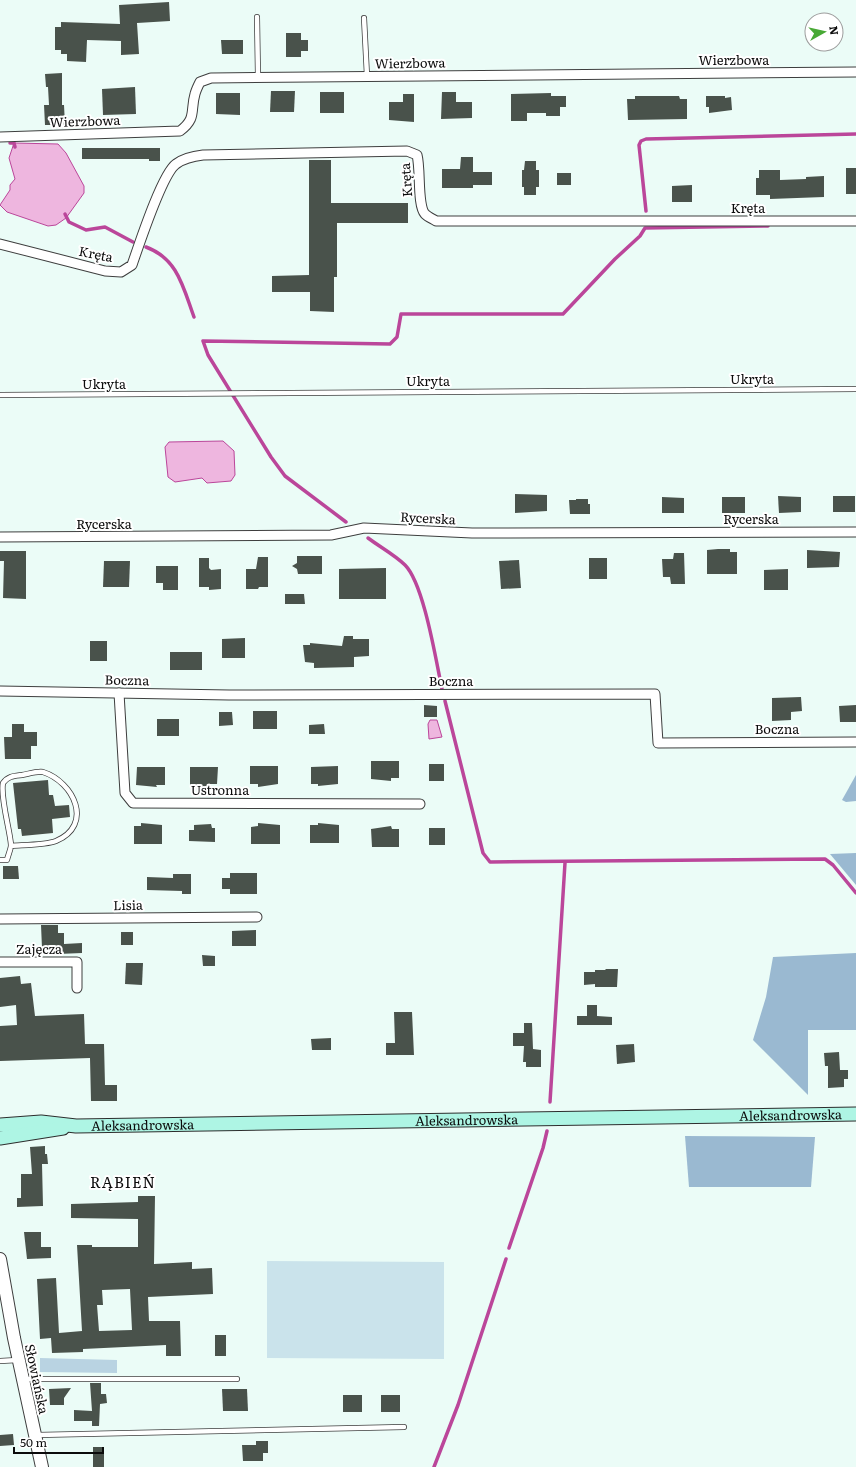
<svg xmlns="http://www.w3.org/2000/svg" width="856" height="1467" viewBox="0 0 856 1467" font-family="Literata,serif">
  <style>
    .green { fill: #b9d3e2 }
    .forest { fill: #9ab9d1 }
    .pitch { fill: #cae3eb }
    .water { fill: #eeb6df; stroke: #bb469a }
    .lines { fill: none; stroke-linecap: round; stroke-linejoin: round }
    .stream { stroke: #bb469a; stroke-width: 3.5 }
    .building { fill: #49524b; fill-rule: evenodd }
    .service-casing { stroke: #3e3e3e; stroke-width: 6 }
    .minor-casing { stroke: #3e3e3e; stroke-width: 11 }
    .tertiary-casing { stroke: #3e3e3e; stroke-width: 14 }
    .secondary-casing { stroke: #2d2d2d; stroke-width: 15 }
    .service { stroke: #fff; stroke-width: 4.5 }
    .minor { stroke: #fff; stroke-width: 9 }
    .tertiary { stroke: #fff; stroke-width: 12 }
    .secondary { stroke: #aef5e4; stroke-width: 13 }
    .labels { text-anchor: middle; stroke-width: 4; stroke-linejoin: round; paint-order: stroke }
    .street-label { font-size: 13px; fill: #0b0b0b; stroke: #fff }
    .quarter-label { font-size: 15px; letter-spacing: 1px; fill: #0b0b0b; stroke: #fff }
  </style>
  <rect width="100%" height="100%" fill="#ebfcf7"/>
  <polygon class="green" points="40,1358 117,1360 117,1373 40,1372"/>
  <g class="forest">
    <polygon points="856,775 856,801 846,802 842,800"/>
    <polygon points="856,853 856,885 830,854"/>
    <polygon points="856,953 856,1030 808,1030 808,1095 753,1040 766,997 773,957"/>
    <polygon points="685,1136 815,1137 811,1187 689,1187"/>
  </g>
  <polygon class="pitch" points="267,1261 444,1262 444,1359 267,1358"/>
  <g class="water">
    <polygon points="14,143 58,144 66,153 84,186 84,193 66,218 56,225 48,226 7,212 0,205 10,190 10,185 15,179 9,158"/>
    <polygon points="223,441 234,451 235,475 231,481 207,483 202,478 175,482 168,477 165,447 169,442"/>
    <polygon points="430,720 437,720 442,737 429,739 428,724"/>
  </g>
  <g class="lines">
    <g class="stream">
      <polyline points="10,143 14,143 15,147"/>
      <polyline points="646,211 639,145 641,141 646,139 856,134"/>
      <polyline points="65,214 69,222 86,230 105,227 133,242"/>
      <path d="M146 247C178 259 183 287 194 317"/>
      <polyline points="346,522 285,476 271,457 208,355 203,341 390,344 397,337 401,314 563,314 615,259 640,236 645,228 768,226"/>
      <path d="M368 538C380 547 395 555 405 565 424 584 436 661 442 689"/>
      <polyline points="445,701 483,853 490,862 825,859 833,865 856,893"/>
      <polyline points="550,1102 565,863"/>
      <polyline points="509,1248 543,1148 547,1131"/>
      <polyline points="434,1467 458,1405 506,1259"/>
    </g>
  </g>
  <g class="building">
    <polygon points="169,2 170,21 137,23 139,54 121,55 121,41 87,40 86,62 67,61 67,54 61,54 61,50 55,50 55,27 61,27 61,22 120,24 119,5"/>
    <polygon points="286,33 301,33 301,40 308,40 308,51 301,51 301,57 286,57"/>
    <polygon points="221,40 243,40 243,54 222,54"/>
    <polygon points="62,73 62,105 64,105 65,125 45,125 44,105 49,105 48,87 46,87 45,74"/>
    <polygon points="135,87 136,114 103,115 102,89"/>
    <polygon points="271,91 295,91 294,112 270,112"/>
    <rect x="320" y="92" width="24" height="21"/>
    <polygon points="442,92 456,92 456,102 472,102 472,118 441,119"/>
    <polygon points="216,93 240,93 240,115 216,114"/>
    <polygon points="551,93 551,96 566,96 566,107 560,107 560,116 546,116 546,113 527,113 527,121 511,121 511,94"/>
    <polygon points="403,94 414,94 414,122 389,120 389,102 403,102"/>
    <polygon points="635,96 679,96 680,99 687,99 687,119 628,120 627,99 635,99"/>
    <polygon points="706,96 725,96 725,98 731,97 732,110 709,113 709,107 706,107"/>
    <polygon points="82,148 160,148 160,161 149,161 149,159 82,159"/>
    <polygon points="461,157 473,157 473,172 492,172 492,185 473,185 473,188 442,188 442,169 460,169"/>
    <polygon points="309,160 331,160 331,203 408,203 408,223 337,223 337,277 334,277 334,312 310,311 310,292 272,292 272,276 309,275"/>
    <polygon points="525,161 536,161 536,170 539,170 539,187 536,187 536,195 524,195 524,187 522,187 522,170 524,170"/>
    <rect x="846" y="168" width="10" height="26"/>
    <polygon points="759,170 780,170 780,180 806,179 806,177 824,176 824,197 770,199 770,195 756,195 756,178 759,178"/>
    <rect x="557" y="173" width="14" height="12"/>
    <polygon points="692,185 692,202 672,202 672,186"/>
    <polygon points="515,494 547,495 547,511 515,513"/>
    <polygon points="778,496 801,497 801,512 779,513"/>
    <rect x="833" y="496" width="22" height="16"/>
    <polygon points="662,497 684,498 684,513 662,513"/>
    <rect x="722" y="497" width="23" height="16"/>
    <polygon points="576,499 588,499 588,504 590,504 590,514 570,514 569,500 576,500"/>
    <polygon points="718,549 730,549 730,552 737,552 737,574 707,574 707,550"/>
    <polygon points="807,550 840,552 839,567 807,568"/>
    <polygon points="0,551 26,551 26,599 3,598 4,561 0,561"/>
    <polygon points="674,553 684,553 685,584 671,584 670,577 663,577 662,559 673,559"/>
    <polygon points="297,556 322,556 322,574 298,574 297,569 292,566 297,563"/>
    <polygon points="258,557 268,557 268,587 259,587 258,589 246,589 246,569 256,569"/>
    <polygon points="199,558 209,558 209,568 211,570 221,569 221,589 209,590 209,587 199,587"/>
    <rect x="589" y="558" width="18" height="21"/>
    <polygon points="519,560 521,588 501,589 499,561"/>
    <polygon points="104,561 130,561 129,587 103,587"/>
    <polygon points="156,566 178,566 178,590 163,590 163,583 156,583"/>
    <polygon points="386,568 386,599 339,599 339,569"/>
    <polygon points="788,569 788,590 764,590 764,570"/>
    <polygon points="285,594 304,594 305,604 285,604"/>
    <polygon points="344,636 353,636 353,639 369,639 369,656 354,657 354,667 314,668 314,663 305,662 303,645 310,645 310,643 342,646"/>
    <polygon points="245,638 245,658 222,658 222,639"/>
    <rect x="90" y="641" width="17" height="20"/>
    <rect x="170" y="652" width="32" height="18"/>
    <polygon points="801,697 802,711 791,712 791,720 772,721 772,698"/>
    <polygon points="424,705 437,706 437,717 424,717"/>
    <polygon points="856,705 856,722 840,722 839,706"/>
    <rect x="253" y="711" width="24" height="18"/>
    <polygon points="219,712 232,712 233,725 219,726"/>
    <rect x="157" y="719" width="22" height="17"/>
    <polygon points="12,724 24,724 24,732 37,732 37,746 31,746 31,759 5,759 4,737 12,737"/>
    <polygon points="324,724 325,734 309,734 309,725"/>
    <polygon points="371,761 399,761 399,778 391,778 391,781 371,779"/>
    <rect x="429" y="764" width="15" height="17"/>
    <polygon points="250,766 278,766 278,784 258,787 258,784 250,784"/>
    <polygon points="338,766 338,784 318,786 318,784 311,784 311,767"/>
    <polygon points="137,767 165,767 165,785 156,785 157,787 136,785"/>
    <polygon points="190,767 218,767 217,784 210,784 210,788 197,787 198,785 190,785"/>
    <polygon points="48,780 49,795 53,795 55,806 69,805 70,817 52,819 53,833 22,836 21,829 18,829 13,783"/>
    <polygon points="141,823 162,825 162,844 134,844 134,826 141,826"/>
    <polygon points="258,823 280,825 280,844 251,844 251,827 258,826"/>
    <polygon points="318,823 339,825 339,843 310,843 310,825 318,825"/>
    <polygon points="211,824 212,828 215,828 215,842 189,841 189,830 194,830 194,825"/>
    <polygon points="391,826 392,829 399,829 399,847 372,847 371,829"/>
    <rect x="429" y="828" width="16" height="17"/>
    <polygon points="3,866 18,866 19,879 3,879"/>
    <polygon points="230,873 257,873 257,894 230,894 230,889 222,889 222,878 230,878"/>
    <polygon points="173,874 191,874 191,894 182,894 182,891 147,890 147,877 173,878"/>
    <polygon points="41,925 58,925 58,933 64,933 64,944 82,943 82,953 58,954 57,947 42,948"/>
    <polygon points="256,930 256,946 232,946 232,931"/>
    <rect x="121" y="932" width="12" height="13"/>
    <polygon points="202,955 215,956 215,966 203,966"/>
    <polygon points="126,963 143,963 142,985 125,984"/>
    <polygon points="606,969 618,969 617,987 595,987 595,984 584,985 584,972 595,972 595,970 605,970"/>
    <polygon points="20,976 21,984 31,983 35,1016 84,1014 85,1044 104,1044 105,1085 117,1085 117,1101 91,1101 90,1058 0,1061 0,1026 17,1025 16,1005 0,1007 0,978"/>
    <polygon points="587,1005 597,1005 597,1016 612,1017 612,1025 577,1025 577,1016 587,1016"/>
    <polygon points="394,1012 412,1012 414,1055 386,1055 386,1043 395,1043"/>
    <polygon points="524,1023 532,1023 533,1049 541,1050 541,1067 526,1067 526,1062 523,1062 524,1046 513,1046 513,1033 524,1033"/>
    <polygon points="331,1038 331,1050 312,1050 311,1039"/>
    <polygon points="634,1044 635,1062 617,1064 616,1045"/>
    <polygon points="839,1052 840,1070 848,1070 848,1079 844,1079 844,1087 828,1088 828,1066 825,1066 824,1053"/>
    <polygon points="45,1146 45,1154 47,1154 48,1164 42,1164 43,1206 17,1207 17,1198 21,1198 21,1174 32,1174 30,1147"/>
    <path d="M138 1196H155L154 1264 192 1262V1269L212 1268 213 1294 148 1297 149 1321H180L181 1356H166V1345L83 1349V1352L52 1353 51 1338 40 1339 37 1279 56 1278 59 1333 82 1331 77 1245H92V1247H138V1219L71 1218V1204L138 1202ZM130 1289 132 1330 99 1331 97 1305H103L102 1290Z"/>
    <polygon points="24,1232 41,1232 41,1247 51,1247 51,1258 27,1259"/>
    <rect x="215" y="1335" width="11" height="21"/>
    <polygon points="90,1383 101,1383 101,1394 106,1394 107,1403 100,1404 99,1426 92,1426 92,1421 74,1421 74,1410 92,1411"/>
    <polygon points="71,1388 64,1398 64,1405 50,1405 49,1389"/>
    <polygon points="222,1389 247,1389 248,1411 223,1411"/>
    <rect x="343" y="1395" width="19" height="17"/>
    <rect x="381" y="1395" width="19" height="17"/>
    <polygon points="13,1434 14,1445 0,1446 0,1435"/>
    <polygon points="256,1441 268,1441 268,1453 263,1453 263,1461 243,1461 242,1445 256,1445"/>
    <rect x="93" y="1447" width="11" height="20"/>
  </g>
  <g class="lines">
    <defs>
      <g id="service">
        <polyline points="257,17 258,77"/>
        <polyline points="364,18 367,76"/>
        <polyline points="0,395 856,389"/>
        <path d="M0 860H7C8 855 11 849 11 845 10 830 0 797 3 783 8 776 14 776 22 775 28 774 37 771 43 772 74 782 94 825 56 841 46 845 23 845 11 846"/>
        <polyline points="0,1361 18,1360"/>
        <polyline points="25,1379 237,1379"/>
        <polyline points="37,1435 404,1427"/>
      </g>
      <g id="minor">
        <path d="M0 137 180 131C197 118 190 111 195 94 196 90 198 86 200 82L211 78 856 72"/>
        <path d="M0 244 105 271 121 272 132 265C139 245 162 174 176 164 184 158 194 156 203 155L407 151 417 155C421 170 417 205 425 214 428 217 433 219 436 221H856"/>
        <polyline points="0,537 331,535 364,528 472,533 856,532"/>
        <polyline points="0,691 229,695 655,694 658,743 856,742"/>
        <polyline points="119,693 125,793 133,803 420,804"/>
        <polyline points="0,919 257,917"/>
        <polyline points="0,962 77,962 77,988"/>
      </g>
      <polyline id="tertiary" points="0,1259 14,1338 42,1467"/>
      <g id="secondary">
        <path id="s1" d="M0 1125 41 1122 76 1126 856 1114"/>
        <polyline points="0,1138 63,1128"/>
      </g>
    </defs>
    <use href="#service" class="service-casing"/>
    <use href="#minor" class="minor-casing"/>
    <use href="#tertiary" class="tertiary-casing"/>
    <use href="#secondary" class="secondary-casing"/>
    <use href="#service" class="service"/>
    <use href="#minor" class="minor"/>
    <use href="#tertiary" class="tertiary"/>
    <use href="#secondary" class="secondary"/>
  </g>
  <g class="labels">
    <g class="street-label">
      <text x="734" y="65">Wierzbowa</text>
      <text transform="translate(410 63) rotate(-1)" y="5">Wierzbowa</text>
      <text transform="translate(85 121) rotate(-2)" y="5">Wierzbowa</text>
      <text transform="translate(406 180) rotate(-94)" y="5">Kręta</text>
      <text x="748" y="213">Kręta</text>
      <text transform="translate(96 254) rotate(11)" y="5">Kręta</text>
      <text x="752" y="384">Ukryta</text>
      <text x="428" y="386">Ukryta</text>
      <text x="104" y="389">Ukryta</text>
      <text transform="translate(428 518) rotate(3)" y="5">Rycerska</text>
      <text x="751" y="524">Rycerska</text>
      <text x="104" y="529">Rycerska</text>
      <text transform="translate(127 680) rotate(1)" y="5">Boczna</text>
      <text x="451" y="686">Boczna</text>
      <text x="777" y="734">Boczna</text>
      <text x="220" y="795">Ustronna</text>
      <text transform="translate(128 905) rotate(-1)" y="5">Lisia</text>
      <text x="39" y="954">Zajęcza</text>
      <text dy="5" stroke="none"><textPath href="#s1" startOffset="791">Aleksandrowska</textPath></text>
      <text dy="5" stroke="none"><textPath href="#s1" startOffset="467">Aleksandrowska</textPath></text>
      <text dy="5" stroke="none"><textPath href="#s1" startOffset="143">Aleksandrowska</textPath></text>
      <text transform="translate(37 1379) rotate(78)" y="5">Słowiańska</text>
    </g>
    <g class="quarter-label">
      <text x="123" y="1188">RĄBIEŃ</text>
    </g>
  </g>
  <g transform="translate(824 32) rotate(82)"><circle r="19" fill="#ffffff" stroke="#9d9d9d"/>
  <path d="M0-3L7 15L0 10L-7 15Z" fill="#48a935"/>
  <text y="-6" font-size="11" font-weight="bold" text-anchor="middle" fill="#0b0b0b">N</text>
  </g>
  <path d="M14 1447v6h89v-6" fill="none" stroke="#0b0b0b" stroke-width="2"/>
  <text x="20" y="1447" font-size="12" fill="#0b0b0b" stroke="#ffffff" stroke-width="3" paint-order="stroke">50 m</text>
</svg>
